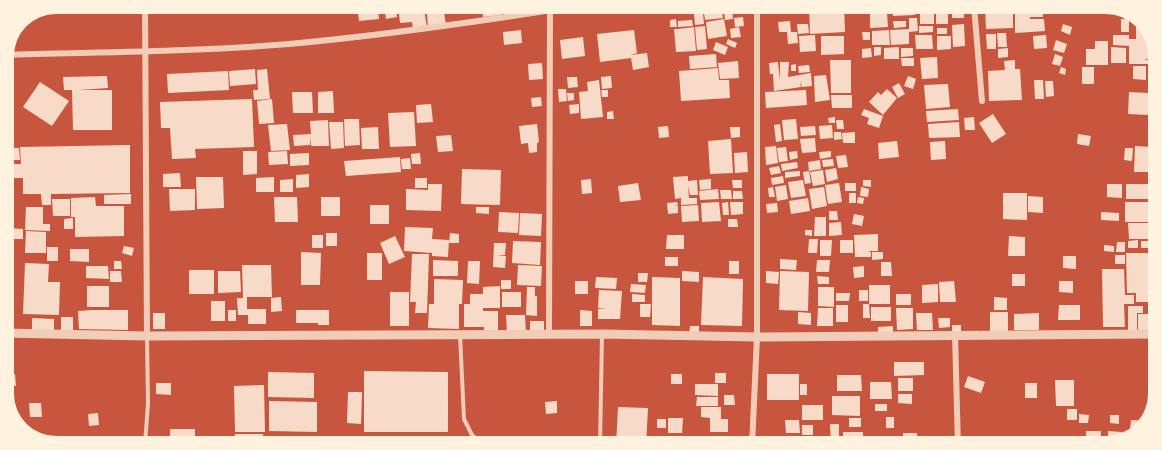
<svg xmlns="http://www.w3.org/2000/svg" width="1162" height="450" viewBox="0 0 1162 450" font-family="Roboto,sans-serif">
  <style>
    .building { fill: #f7dbc8 }
    .lines { fill: none; stroke-linecap: round; stroke-linejoin: round }
    .service { stroke: #f1ccb7; stroke-width: 4 }
    .minor { stroke: #f1ccb7; stroke-width: 6 }
    .tertiary { stroke: #f1ccb7; stroke-width: 9 }
  </style>
  <rect width="100%" height="100%" fill="#c8553d"/>
  <g class="building">
    <polygon points="85,3 100,3 101,10 85,11"/>
    <polygon points="357,4 377,4 379,19 359,21"/>
    <polygon points="398,4 423,4 427,27 413,29 412,22 400,23"/>
    <polygon points="425,4 446,4 447,11 427,14"/>
    <polygon points="482,4 500,4 501,15 483,17"/>
    <polygon points="502,4 516,4 517,13 504,15"/>
    <polygon points="809,5 844,5 845,32 810,34"/>
    <rect x="870" y="5" width="20" height="7"/>
    <polygon points="892,5 915,5 915,15 893,16"/>
    <polygon points="918,5 932,5 932,8 918,9"/>
    <polygon points="936,5 948,5 948,9 936,10"/>
    <rect x="952" y="5" width="12" height="13"/>
    <polygon points="985,6 1013,6 1013,28 986,29"/>
    <polygon points="1043,7 1043,17 1030,17 1030,19 1044,19 1045,31 1015,33 1015,8"/>
    <polygon points="732,9 733,19 725,20 724,10"/>
    <polygon points="396,10 397,17 386,19 385,12"/>
    <polygon points="722,11 723,18 705,20 704,13"/>
    <polygon points="444,12 446,25 428,27 427,14"/>
    <rect x="920" y="12" width="14" height="12"/>
    <rect x="936" y="12" width="12" height="12"/>
    <polygon points="703,13 704,24 695,25 694,14"/>
    <polygon points="887,13 888,27 870,28 870,14"/>
    <polygon points="1136,16 1148,24 1154,39 1154,59 1144,59 1148,60 1148,64 1129,64 1129,46 1113,45 1113,35 1129,35 1129,39 1136,39"/>
    <polygon points="743,17 744,26 735,27 734,18"/>
    <polygon points="909,18 917,18 918,31 909,32 909,44 891,45 890,30 909,29"/>
    <polygon points="676,19 677,27 670,27 670,20"/>
    <polygon points="724,19 727,36 708,39 706,22"/>
    <rect x="1121" y="19" width="8" height="13"/>
    <polygon points="692,20 693,26 678,27 678,21"/>
    <polygon points="790,21 791,32 797,32 798,43 788,44 787,32 779,32 778,22"/>
    <polygon points="893,21 906,21 906,27 894,28"/>
    <polygon points="797,24 808,24 809,33 798,34"/>
    <polygon points="964,24 965,46 953,47 952,25"/>
    <polygon points="1063,24 1072,27 1070,35 1061,31"/>
    <polygon points="705,26 707,49 697,50 695,27"/>
    <polygon points="919,26 933,26 933,32 919,33"/>
    <polygon points="694,27 696,51 676,52 674,29 678,29 679,33 678,29"/>
    <polygon points="739,27 741,37 731,38 730,29"/>
    <rect x="937" y="28" width="10" height="6"/>
    <polygon points="521,30 522,43 504,45 503,32"/>
    <polygon points="634,30 637,53 630,55 647,53 649,67 633,70 631,58 600,62 597,34"/>
    <polygon points="889,30 890,45 872,45 872,31"/>
    <polygon points="862,32 870,32 870,40 863,40"/>
    <polygon points="997,33 1006,33 1007,47 998,47"/>
    <polygon points="986,34 996,34 996,49 987,49"/>
    <polygon points="815,35 816,51 800,52 799,36"/>
    <polygon points="915,35 932,35 933,49 916,49"/>
    <polygon points="1046,35 1047,48 1034,49 1033,36"/>
    <polygon points="821,36 844,36 844,54 821,55"/>
    <polygon points="937,36 951,36 951,49 937,50"/>
    <polygon points="583,37 585,56 562,59 560,40"/>
    <polygon points="728,39 737,43 735,48 726,44"/>
    <polygon points="1056,40 1067,44 1064,53 1053,50"/>
    <polygon points="1095,41 1108,41 1108,65 1086,65 1086,49 1095,49"/>
    <polygon points="716,42 728,47 725,55 713,50"/>
    <polygon points="874,47 881,47 881,55 874,56"/>
    <polygon points="899,47 899,59 884,59 884,48"/>
    <polygon points="1111,47 1126,48 1126,63 1111,63"/>
    <polygon points="871,48 872,57 862,58 862,49"/>
    <polygon points="901,48 913,48 913,56 901,57"/>
    <polygon points="1008,48 1008,57 998,58 998,49"/>
    <polygon points="716,54 717,67 690,69 689,56"/>
    <polygon points="1055,54 1063,57 1060,66 1052,64"/>
    <polygon points="937,57 938,78 922,79 920,58"/>
    <polygon points="901,58 914,58 914,66 902,66"/>
    <polygon points="830,60 851,60 851,93 831,93"/>
    <polygon points="1015,60 1015,69 1020,69 1022,100 989,101 988,71 1005,70 1004,61"/>
    <rect x="1149" y="60" width="10" height="14"/>
    <polygon points="738,61 739,78 720,79 718,63"/>
    <polygon points="778,62 780,80 780,62 789,62 788,77 811,73 812,86 802,87 800,81 801,87 774,91 773,74 770,74 769,63"/>
    <polygon points="542,63 543,79 529,80 528,64"/>
    <polygon points="796,64 796,71 791,71 791,65"/>
    <polygon points="809,65 810,72 799,73 798,66"/>
    <polygon points="1133,66 1146,66 1146,80 1133,79"/>
    <polygon points="1061,67 1066,69 1065,75 1059,73"/>
    <rect x="1082" y="67" width="12" height="17"/>
    <polygon points="718,68 719,80 729,80 730,98 681,101 679,71"/>
    <polygon points="255,69 256,84 230,86 229,71"/>
    <polygon points="267,69 270,99 254,100 253,90 258,90 257,70"/>
    <polygon points="228,71 229,90 168,93 167,74"/>
    <polygon points="826,75 830,100 815,102 814,76"/>
    <polygon points="107,76 108,88 79,90 112,90 112,130 73,130 72,90 64,90 63,77"/>
    <polygon points="611,76 612,88 602,89 601,77"/>
    <polygon points="908,76 916,79 913,89 904,86"/>
    <polygon points="567,77 577,77 578,87 568,88"/>
    <polygon points="599,80 603,117 581,119 579,92 588,91 587,82"/>
    <polygon points="1034,80 1043,80 1044,99 1035,99"/>
    <polygon points="1045,81 1053,81 1054,96 1046,97"/>
    <polygon points="40,82 69,101 52,126 23,107"/>
    <polygon points="899,83 905,94 898,98 892,87"/>
    <polygon points="948,84 950,107 926,109 924,85"/>
    <polygon points="558,89 566,89 567,101 559,102"/>
    <polygon points="887,89 897,98 883,115 869,102 878,92 881,95"/>
    <polygon points="601,90 608,90 608,97 602,97"/>
    <polygon points="806,90 807,105 766,108 765,92"/>
    <polygon points="333,91 334,113 318,113 318,92"/>
    <polygon points="292,92 312,92 313,113 293,113"/>
    <polygon points="1129,92 1149,93 1148,115 1128,114"/>
    <polygon points="567,93 574,93 574,100 568,101"/>
    <polygon points="831,95 852,95 852,108 832,108"/>
    <polygon points="541,97 542,106 532,107 531,98"/>
    <polygon points="252,99 254,147 195,149 196,158 172,159 170,128 161,128 160,102"/>
    <polygon points="272,99 274,123 259,124 257,101"/>
    <polygon points="1153,99 1158,99 1158,112 1152,111"/>
    <polygon points="13,103 14,117 3,117 3,104"/>
    <polygon points="431,104 433,122 417,123 416,105"/>
    <polygon points="579,104 579,113 570,114 569,105"/>
    <polygon points="864,109 883,116 879,128 867,124 869,118 861,115"/>
    <polygon points="958,109 959,120 927,122 926,111"/>
    <polygon points="613,111 614,119 607,119 607,112"/>
    <polygon points="414,112 416,146 390,147 388,113"/>
    <polygon points="993,114 1006,134 992,143 979,123"/>
    <polygon points="1150,114 1158,115 1158,122 1150,122"/>
    <polygon points="835,117 835,123 829,123 828,118"/>
    <polygon points="974,117 975,130 965,130 964,118"/>
    <polygon points="344,119 359,119 360,145 345,146"/>
    <polygon points="796,119 798,139 784,140 782,120"/>
    <polygon points="328,120 329,146 311,146 311,137 310,145 294,146 293,135 311,134 310,121"/>
    <polygon points="836,120 843,120 844,129 837,129"/>
    <polygon points="9,121 9,133 3,134 3,122"/>
    <polygon points="329,122 343,122 344,148 331,149"/>
    <polygon points="959,122 960,137 929,138 928,124"/>
    <polygon points="287,124 290,150 271,151 268,125"/>
    <polygon points="537,124 539,142 537,143 537,152 529,153 528,143 521,144 519,126"/>
    <polygon points="780,124 782,141 776,142 774,125"/>
    <polygon points="832,125 833,138 820,139 819,126"/>
    <polygon points="668,126 669,137 659,138 658,127"/>
    <polygon points="815,126 816,135 801,136 800,127"/>
    <polygon points="378,127 379,149 362,149 361,128"/>
    <polygon points="730,127 740,127 740,137 731,138"/>
    <polygon points="834,132 841,132 842,139 834,140"/>
    <polygon points="855,132 855,143 843,143 842,133"/>
    <polygon points="1078,134 1091,136 1089,146 1077,144"/>
    <polygon points="451,135 453,151 438,152 436,136"/>
    <polygon points="1149,135 1158,135 1158,145 1148,145"/>
    <polygon points="815,138 816,152 802,153 800,139"/>
    <polygon points="731,139 733,173 710,174 708,141"/>
    <polygon points="897,141 899,157 879,159 878,143"/>
    <polygon points="945,141 946,159 931,160 930,142"/>
    <polygon points="130,145 130,193 51,194 51,205 42,205 41,194 23,194 23,178 12,178 12,164 21,164 20,147"/>
    <polygon points="776,146 778,163 766,165 765,147"/>
    <polygon points="1135,146 1153,147 1153,172 1134,172"/>
    <polygon points="786,147 788,161 779,162 777,148"/>
    <polygon points="8,148 19,148 20,160 8,160"/>
    <polygon points="1125,148 1133,148 1132,161 1124,160"/>
    <polygon points="243,151 257,151 257,174 243,175"/>
    <polygon points="287,151 288,164 269,165 268,152"/>
    <polygon points="797,151 798,158 790,160 789,152"/>
    <polygon points="831,151 831,157 820,159 819,152"/>
    <polygon points="747,152 748,172 735,173 734,153"/>
    <polygon points="309,153 309,165 290,166 290,154"/>
    <polygon points="420,153 421,164 412,164 411,154"/>
    <polygon points="846,155 848,167 838,168 836,156"/>
    <polygon points="1155,155 1158,155 1158,167 1154,167"/>
    <polygon points="400,157 401,172 346,176 344,161"/>
    <polygon points="410,158 411,169 402,169 401,159"/>
    <polygon points="833,159 834,166 823,167 822,160"/>
    <polygon points="820,160 821,169 809,171 808,162"/>
    <polygon points="797,162 798,168 782,171 781,164"/>
    <polygon points="779,166 781,173 771,175 769,168"/>
    <polygon points="836,168 838,179 827,182 825,170"/>
    <polygon points="462,169 501,170 500,205 461,204"/>
    <polygon points="823,170 825,184 813,186 810,172"/>
    <polygon points="800,171 800,176 785,178 785,172"/>
    <polygon points="809,171 811,183 805,184 803,172"/>
    <polygon points="180,173 181,187 163,187 163,174"/>
    <polygon points="309,174 309,187 296,188 296,175"/>
    <polygon points="688,176 688,181 697,180 698,195 690,195 688,186 689,198 697,198 697,204 681,205 681,198 675,199 673,177"/>
    <polygon points="783,176 784,183 772,185 771,178"/>
    <polygon points="196,177 223,177 224,208 197,209"/>
    <polygon points="274,177 274,192 256,192 256,178"/>
    <rect x="415" y="178" width="12" height="10"/>
    <polygon points="293,179 293,192 280,192 280,180"/>
    <polygon points="591,179 592,193 582,194 581,180"/>
    <polygon points="711,179 711,189 700,190 699,180"/>
    <polygon points="732,180 742,180 742,188 733,188"/>
    <polygon points="803,180 806,196 791,198 788,182"/>
    <polygon points="863,180 871,180 871,187 863,186"/>
    <polygon points="638,183 641,200 620,202 618,186"/>
    <polygon points="839,183 842,202 828,204 825,185"/>
    <rect x="845" y="183" width="11" height="8"/>
    <polygon points="428,184 442,184 441,211 406,210 406,189 428,190"/>
    <polygon points="1107,184 1122,184 1122,198 1107,197"/>
    <rect x="1126" y="184" width="27" height="15"/>
    <polygon points="786,185 788,199 777,201 775,187"/>
    <polygon points="773,187 775,197 769,197 768,188"/>
    <polygon points="824,187 827,206 812,209 809,189"/>
    <polygon points="861,187 869,189 868,197 860,196"/>
    <polygon points="169,189 195,189 195,210 170,211"/>
    <polygon points="718,189 719,199 700,200 699,191"/>
    <polygon points="720,190 731,190 732,199 721,199"/>
    <polygon points="733,191 742,191 743,199 733,199"/>
    <rect x="849" y="193" width="7" height="10"/>
    <polygon points="1003,193 1027,193 1027,220 1003,219"/>
    <polygon points="131,194 131,204 104,204 104,195"/>
    <polygon points="1028,196 1043,197 1043,213 1028,212"/>
    <polygon points="95,197 96,206 124,206 124,236 75,237 75,217 71,217 71,198"/>
    <polygon points="274,197 297,197 298,222 275,222"/>
    <rect x="321" y="197" width="19" height="19"/>
    <polygon points="858,197 864,198 863,204 857,203"/>
    <polygon points="808,198 810,211 791,214 789,201"/>
    <polygon points="52,199 70,199 70,216 53,216"/>
    <polygon points="677,202 678,205 675,206 678,206 678,213 668,214 667,203"/>
    <polygon points="719,202 721,221 702,222 701,203"/>
    <polygon points="728,202 729,215 723,215 722,203"/>
    <polygon points="730,202 743,202 743,214 731,215"/>
    <rect x="1125" y="202" width="27" height="20"/>
    <polygon points="777,203 778,212 767,213 766,204"/>
    <rect x="370" y="205" width="19" height="19"/>
    <polygon points="698,205 699,221 682,222 681,206"/>
    <polygon points="26,207 43,207 43,224 50,224 50,231 25,230"/>
    <polygon points="476,207 489,207 489,214 476,213"/>
    <polygon points="829,211 837,211 838,220 829,220"/>
    <polygon points="499,212 519,213 518,233 498,232"/>
    <polygon points="1101,212 1119,213 1119,221 1101,220"/>
    <polygon points="520,213 542,214 541,236 519,235"/>
    <polygon points="854,214 864,216 862,226 852,224"/>
    <polygon points="815,217 826,217 826,236 814,236"/>
    <polygon points="73,218 73,229 64,229 64,219"/>
    <polygon points="728,219 737,219 738,227 728,227"/>
    <polygon points="841,222 842,235 829,236 829,223"/>
    <polygon points="1128,223 1158,223 1157,239 1129,239"/>
    <polygon points="405,227 433,228 432,239 449,240 448,257 432,256 432,253 404,251"/>
    <polygon points="7,228 23,229 23,239 7,239"/>
    <polygon points="805,230 812,230 812,236 805,235"/>
    <polygon points="26,231 46,232 46,253 25,253"/>
    <rect x="3" y="233" width="3" height="13"/>
    <rect x="326" y="233" width="11" height="13"/>
    <polygon points="450,233 459,234 459,243 449,243"/>
    <polygon points="878,234 878,251 868,251 871,252 871,257 855,257 854,235"/>
    <rect x="312" y="235" width="11" height="13"/>
    <polygon points="667,235 684,235 684,249 666,249"/>
    <polygon points="395,236 405,257 389,264 380,243"/>
    <polygon points="1009,236 1025,237 1025,256 1008,256"/>
    <polygon points="809,239 818,239 817,253 808,253"/>
    <polygon points="820,240 832,240 831,256 820,256"/>
    <rect x="840" y="240" width="13" height="13"/>
    <polygon points="1138,240 1138,248 1128,248 1128,241"/>
    <polygon points="513,241 541,242 540,265 512,263"/>
    <rect x="1141" y="241" width="11" height="7"/>
    <polygon points="1117,242 1125,242 1125,252 1116,252"/>
    <polygon points="1157,242 1157,302 1136,302 1136,293 1127,293 1126,253 1153,253 1152,243"/>
    <polygon points="494,243 506,243 505,255 497,256 506,256 505,268 493,267"/>
    <polygon points="1104,245 1114,246 1114,252 1104,251"/>
    <polygon points="124,246 134,248 132,256 122,253"/>
    <rect x="47" y="247" width="11" height="14"/>
    <rect x="3" y="249" width="6" height="15"/>
    <polygon points="70,249 89,249 89,262 70,261"/>
    <polygon points="301,252 321,253 320,285 301,285"/>
    <polygon points="872,252 883,252 883,259 872,260"/>
    <rect x="367" y="253" width="15" height="27"/>
    <polygon points="412,254 429,254 427,313 415,313 416,302 410,302"/>
    <rect x="1115" y="255" width="10" height="9"/>
    <polygon points="1063,256 1076,256 1076,269 1063,268"/>
    <rect x="665" y="257" width="13" height="9"/>
    <polygon points="780,259 797,260 796,270 780,269"/>
    <polygon points="433,260 458,261 458,276 433,276"/>
    <polygon points="817,260 830,260 829,272 816,272"/>
    <polygon points="114,261 121,261 122,269 114,269"/>
    <polygon points="468,261 480,261 479,284 467,283"/>
    <rect x="729" y="261" width="10" height="13"/>
    <polygon points="881,262 891,262 892,276 881,276"/>
    <polygon points="25,263 49,264 48,282 60,282 59,315 23,314"/>
    <polygon points="242,265 271,265 272,297 247,297 247,309 266,309 266,324 248,324 248,315 238,315 237,298 243,298"/>
    <polygon points="518,265 542,266 541,286 517,285"/>
    <polygon points="86,266 108,266 109,279 86,278"/>
    <polygon points="864,266 864,277 854,278 853,267"/>
    <polygon points="1102,269 1124,269 1125,295 1134,295 1134,304 1124,304 1125,327 1103,327"/>
    <rect x="3" y="270" width="10" height="31"/>
    <rect x="189" y="270" width="25" height="24"/>
    <polygon points="110,271 121,271 122,282 110,282"/>
    <polygon points="218,271 240,271 241,292 218,293"/>
    <polygon points="682,271 699,272 699,282 682,281"/>
    <polygon points="766,271 779,272 778,284 766,283"/>
    <polygon points="780,271 809,272 808,311 779,310"/>
    <polygon points="638,273 648,273 647,282 638,282"/>
    <rect x="1012" y="274" width="13" height="12"/>
    <polygon points="817,276 829,277 829,284 818,284"/>
    <polygon points="596,277 617,278 616,289 595,288"/>
    <polygon points="652,277 680,278 680,326 652,325"/>
    <polygon points="703,277 743,279 742,326 701,325"/>
    <polygon points="434,279 463,280 462,304 459,304 459,329 428,328 429,304 434,304"/>
    <rect x="501" y="280" width="10" height="9"/>
    <rect x="575" y="281" width="13" height="13"/>
    <polygon points="954,281 956,302 940,302 939,282"/>
    <polygon points="1059,281 1073,281 1073,293 1059,292"/>
    <polygon points="631,284 646,285 645,293 630,292"/>
    <polygon points="938,284 938,302 922,303 922,285"/>
    <rect x="869" y="285" width="21" height="19"/>
    <rect x="87" y="286" width="22" height="21"/>
    <polygon points="500,286 500,308 483,308 483,311 498,311 498,333 484,333 484,327 464,327 464,304 470,304 470,294 483,294 483,287"/>
    <polygon points="527,287 535,287 535,296 537,296 537,316 526,315"/>
    <polygon points="818,287 834,287 834,307 818,306"/>
    <polygon points="599,290 622,291 620,319 598,319 598,309 606,309 598,308"/>
    <rect x="859" y="290" width="9" height="11"/>
    <rect x="390" y="292" width="19" height="34"/>
    <rect x="502" y="292" width="19" height="15"/>
    <polygon points="836,293 850,293 849,301 836,301"/>
    <polygon points="632,294 645,295 645,302 632,302"/>
    <rect x="896" y="294" width="15" height="11"/>
    <polygon points="281,297 282,311 271,312 271,298"/>
    <polygon points="994,297 1007,298 1007,310 994,310"/>
    <rect x="211" y="301" width="14" height="20"/>
    <polygon points="640,304 651,304 650,317 640,317"/>
    <polygon points="863,304 869,304 870,318 863,318"/>
    <polygon points="1148,304 1157,304 1157,331 1138,331 1138,314 1148,314"/>
    <rect x="836" y="305" width="12" height="17"/>
    <polygon points="1059,305 1080,305 1080,320 1058,320"/>
    <polygon points="1128,306 1143,306 1143,313 1137,313 1137,330 1128,330"/>
    <rect x="871" y="307" width="20" height="14"/>
    <polygon points="818,308 833,308 833,326 817,326"/>
    <polygon points="896,308 913,308 913,329 897,330"/>
    <polygon points="92,310 128,310 128,330 79,329 78,311"/>
    <rect x="228" y="310" width="8" height="11"/>
    <polygon points="296,310 329,310 329,325 318,325 318,323 296,323"/>
    <polygon points="580,310 592,311 592,326 580,326"/>
    <polygon points="798,312 811,313 811,325 798,324"/>
    <rect x="990" y="312" width="18" height="20"/>
    <rect x="153" y="313" width="12" height="16"/>
    <polygon points="916,313 932,313 933,330 917,330"/>
    <polygon points="1039,313 1039,330 1014,330 1014,314"/>
    <polygon points="506,315 525,315 526,333 507,333"/>
    <rect x="61" y="317" width="12" height="14"/>
    <polygon points="32,318 54,319 54,331 32,331"/>
    <polygon points="938,318 950,318 950,327 939,328"/>
    <polygon points="530,321 544,321 544,332 530,333"/>
    <rect x="952" y="325" width="9" height="8"/>
    <polygon points="690,326 699,326 699,335 689,335"/>
    <polygon points="893,326 893,334 878,335 878,327"/>
    <polygon points="894,362 924,362 924,375 894,376"/>
    <polygon points="364,371 448,372 448,432 364,432"/>
    <polygon points="268,372 314,373 314,398 268,397"/>
    <rect x="715" y="373" width="11" height="10"/>
    <polygon points="15,374 16,386 6,386 5,375"/>
    <rect x="671" y="374" width="11" height="10"/>
    <rect x="767" y="374" width="32" height="26"/>
    <polygon points="837,375 861,375 862,391 837,391"/>
    <polygon points="968,376 985,382 981,393 964,387"/>
    <rect x="898" y="378" width="15" height="13"/>
    <polygon points="1055,380 1074,380 1074,406 1056,406"/>
    <polygon points="870,382 891,382 892,399 870,399"/>
    <polygon points="156,383 171,383 171,395 156,394"/>
    <rect x="1025" y="383" width="12" height="15"/>
    <polygon points="695,384 718,384 718,396 695,395"/>
    <rect x="800" y="384" width="7" height="11"/>
    <polygon points="264,385 265,432 235,432 234,386"/>
    <polygon points="348,392 362,392 361,424 347,423"/>
    <polygon points="898,394 912,394 912,404 898,403"/>
    <polygon points="724,395 734,395 735,405 724,405"/>
    <polygon points="832,396 860,396 860,416 832,415"/>
    <polygon points="697,397 718,397 718,406 696,406"/>
    <polygon points="269,401 317,402 317,432 269,431"/>
    <polygon points="557,401 557,413 546,414 545,402"/>
    <polygon points="29,403 41,403 42,417 30,417"/>
    <rect x="875" y="404" width="12" height="7"/>
    <rect x="802" y="405" width="21" height="15"/>
    <polygon points="618,407 648,408 646,446 616,446"/>
    <polygon points="701,407 721,407 721,419 728,419 728,432 710,432 710,418 701,417"/>
    <rect x="1067" y="409" width="10" height="11"/>
    <polygon points="98,413 99,425 89,426 88,414"/>
    <polygon points="1079,414 1089,415 1088,423 1079,423"/>
    <polygon points="1110,415 1119,415 1119,424 1110,423"/>
    <rect x="886" y="417" width="8" height="11"/>
    <polygon points="668,418 683,418 682,433 668,433"/>
    <rect x="849" y="418" width="12" height="9"/>
    <rect x="657" y="419" width="9" height="9"/>
    <polygon points="785,420 799,420 800,433 786,433"/>
    <polygon points="1131,420 1149,421 1136,438 1129,440"/>
    <polygon points="830,424 839,424 839,446 831,446"/>
    <rect x="802" y="425" width="11" height="10"/>
    <polygon points="170,429 195,429 195,445 170,444"/>
    <polygon points="1086,431 1101,431 1100,447 1086,447"/>
    <polygon points="1108,431 1122,432 1121,442 1108,447"/>
    <rect x="843" y="432" width="20" height="14"/>
    <rect x="903" y="433" width="14" height="13"/>
    <polygon points="235,434 263,434 264,445 235,445"/>
    <rect x="789" y="439" width="8" height="7"/>
    <rect x="813" y="439" width="14" height="7"/>
    <polygon points="800,440 810,440 810,446 799,446"/>
    <rect x="1061" y="444" width="17" height="3"/>
  </g>
  <g class="lines">
    <g class="service">
      <polyline points="460,335 464,419 472,435 484,445"/>
      <polyline points="145,444 148,404 147,336"/>
      <polyline points="600,446 602,335"/>
    </g>
    <g class="minor">
      <polyline points="145,3 147,336"/>
      <polyline points="974,6 982,101"/>
      <path d="M3 55C98 52 194 52 289 44 389 35 490 20 590 4"/>
      <polyline points="549,334 550,11"/>
      <polyline points="955,334 958,447"/>
      <polyline points="752,446 757,337 757,5"/>
    </g>
    <polyline class="tertiary" points="3,333 147,336 602,334 757,337 1157,334"/>
  </g>
  <path d="M0 0H1162V450H0ZM56 14H1106A42 42 0 0 1 1148 56V394A42 42 0 0 1 1106 436H56A42 42 0 0 1 14 394V56A42 42 0 0 1 56 14Z" fill="#fff3e0" fill-rule="evenodd"/>
</svg>
